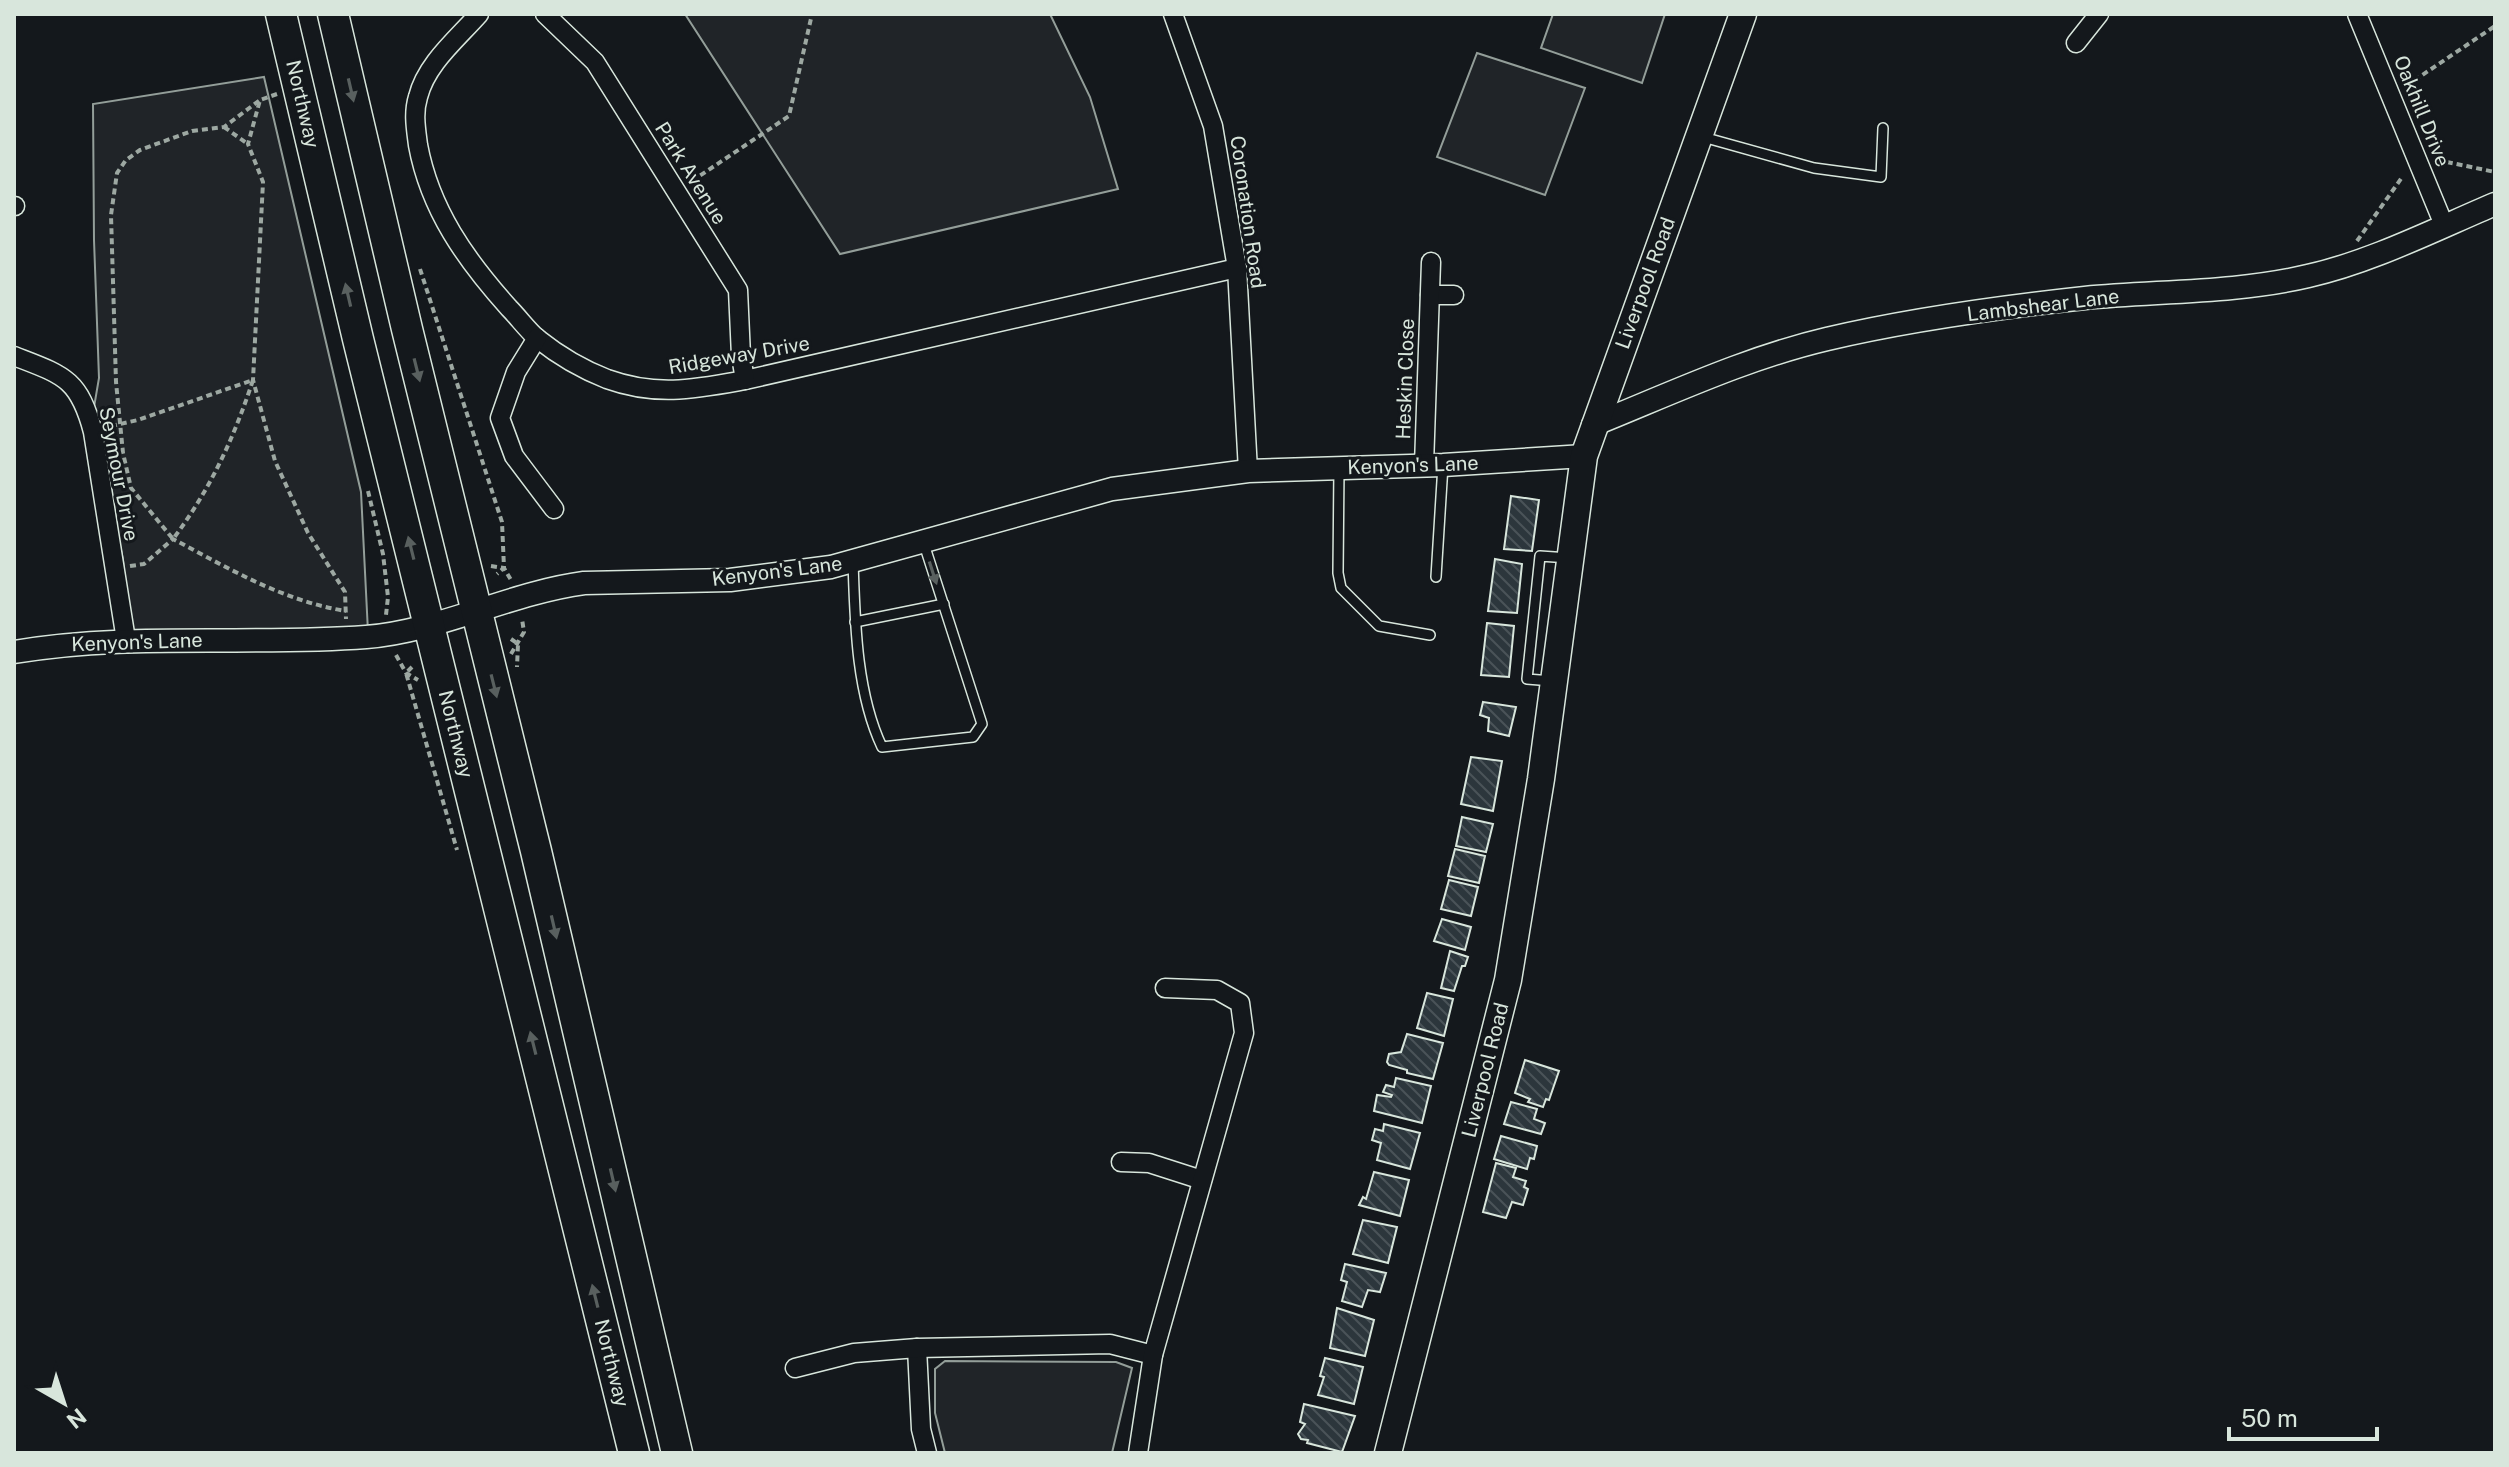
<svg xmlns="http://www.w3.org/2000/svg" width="2509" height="1467" viewBox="0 0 2509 1467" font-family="'Public Sans',sans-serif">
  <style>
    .green { fill: #202428; stroke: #939e99; stroke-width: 2 }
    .building { fill: url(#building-back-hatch); stroke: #d8e6dc; stroke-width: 2 }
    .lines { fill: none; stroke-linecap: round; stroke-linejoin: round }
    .service-casing { stroke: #d8e6dc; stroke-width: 12 }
    .minor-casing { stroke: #d8e6dc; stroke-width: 21 }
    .tertiary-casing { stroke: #d8e6dc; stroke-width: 25 }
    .secondary-casing { stroke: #d8e6dc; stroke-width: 29 }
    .trunk-casing { stroke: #d8e6dc; stroke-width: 33 }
    .path { stroke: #9da8a2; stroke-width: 4; stroke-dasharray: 6 4; stroke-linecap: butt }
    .service { stroke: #14181c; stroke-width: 9 }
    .minor { stroke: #14181c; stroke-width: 18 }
    .tertiary { stroke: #14181c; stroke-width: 22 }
    .secondary { stroke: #14181c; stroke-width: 26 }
    .trunk { stroke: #14181c; stroke-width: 30 }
    .oneway { fill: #59605f }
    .labels { text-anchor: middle; stroke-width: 6; stroke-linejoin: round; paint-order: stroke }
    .street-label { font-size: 20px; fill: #d8e6dc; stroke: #14181c }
  </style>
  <defs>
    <pattern id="building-back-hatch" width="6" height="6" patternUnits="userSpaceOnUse" patternTransform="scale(2)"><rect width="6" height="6" fill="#2c363c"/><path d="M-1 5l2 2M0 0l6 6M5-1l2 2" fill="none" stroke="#4a5358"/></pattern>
  </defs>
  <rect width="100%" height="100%" fill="#14181c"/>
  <g class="green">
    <polygon points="685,14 1050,14 1090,97 1118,189 840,254"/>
    <polygon points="1553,14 1665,14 1642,83 1541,48"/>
    <polygon points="1477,53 1585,88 1545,195 1437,157"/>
    <polygon points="264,77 361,492 368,632 130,634 123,560 93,413 99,378 94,240 93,104"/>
    <polygon points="945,1361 1116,1362 1132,1368 1112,1453 945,1453 935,1413 935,1369"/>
  </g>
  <g class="building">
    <polygon points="1511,496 1539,500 1532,551 1504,549"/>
    <polygon points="1495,559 1522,564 1517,613 1488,611"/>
    <polygon points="1487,623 1514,626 1509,677 1481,675"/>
    <polygon points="1483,702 1516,707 1509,736 1488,731 1489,718 1480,715"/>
    <polygon points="1471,757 1502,761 1493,811 1461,804"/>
    <polygon points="1462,817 1493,824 1486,852 1456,846"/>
    <polygon points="1455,849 1485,856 1479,883 1448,876"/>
    <polygon points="1449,880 1478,887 1471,916 1441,909"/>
    <polygon points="1442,919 1471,927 1465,950 1434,941"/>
    <polygon points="1450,951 1468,957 1465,966 1462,966 1454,991 1441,988"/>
    <polygon points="1427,993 1453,999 1444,1036 1417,1028"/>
    <polygon points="1407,1034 1443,1043 1433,1079 1407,1073 1407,1070 1389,1065 1387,1062 1389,1054 1401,1052"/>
    <polygon points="1525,1060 1559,1071 1549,1100 1546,1099 1543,1107 1528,1102 1530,1099 1515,1093"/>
    <polygon points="1396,1078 1431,1086 1422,1123 1374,1111 1377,1095 1391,1097 1392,1095 1383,1092 1386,1085 1394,1087"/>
    <polygon points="1511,1102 1537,1109 1534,1119 1545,1123 1541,1134 1504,1124"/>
    <polygon points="1384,1124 1420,1133 1410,1169 1377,1160 1381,1143 1372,1140 1375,1129 1383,1131"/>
    <polygon points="1501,1136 1537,1146 1534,1159 1530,1158 1527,1169 1494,1159"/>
    <polygon points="1496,1163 1516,1168 1513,1177 1526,1181 1524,1187 1528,1189 1523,1205 1512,1202 1506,1218 1483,1212"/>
    <polygon points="1374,1172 1409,1180 1400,1216 1359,1205 1363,1197 1366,1199"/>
    <polygon points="1363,1220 1397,1227 1388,1263 1353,1254"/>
    <polygon points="1345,1264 1386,1273 1380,1292 1368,1290 1362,1307 1342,1301 1347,1282 1341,1280"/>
    <polygon points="1337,1308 1374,1320 1365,1356 1330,1348"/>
    <polygon points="1325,1358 1363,1367 1354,1404 1318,1395 1324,1377 1320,1376"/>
    <polygon points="1304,1404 1355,1416 1342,1452 1307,1443 1308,1440 1301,1439 1298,1434 1305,1424 1300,1422"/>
  </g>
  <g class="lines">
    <defs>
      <g id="service">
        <polyline points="1703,137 1814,168 1881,177 1883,128"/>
        <polyline points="1339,468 1338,573 1341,588 1379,626 1430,635"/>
        <path d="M853 561C855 621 856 692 882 747L973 737 982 724 923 541"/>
        <polyline points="1436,577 1443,465"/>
        <polyline points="855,622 944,604"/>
        <polyline points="1552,681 1527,679 1540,556 1569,558"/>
      </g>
      <g id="minor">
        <path d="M479 14C457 39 426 64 418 97 413 113 416 129 418 145 430 210 466 260 509 308 519 318 528 331 538 339 558 355 584 370 607 379 657 397 695 389 745 380L1237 268"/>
        <polyline points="545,14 595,62 738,290 741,356 745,380"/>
        <polyline points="1173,14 1213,126 1237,268 1248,471"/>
        <polyline points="2357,14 2444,225"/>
        <polyline points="2076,43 2099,14"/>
        <polyline points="14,206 15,206"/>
        <polyline points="1430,295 1454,295"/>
        <polyline points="537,338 516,372 500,418 514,456 554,509"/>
        <path d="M14 356C63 375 79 378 93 432L126 640"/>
        <polyline points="1424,465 1431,262"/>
        <polyline points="1121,1162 1149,1163 1202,1180"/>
        <polyline points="917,1348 921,1429 927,1453"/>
        <polyline points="795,1368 854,1353 917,1348 1110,1344 1153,1355"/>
        <polyline points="1138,1453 1153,1355 1244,1033 1240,1003 1217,990 1165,988"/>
      </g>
      <g id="tertiary">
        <path d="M1593 425C1670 394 1746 358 1827 339 1908 320 2002 307 2085 298 2159 291 2236 293 2308 276 2371 262 2436 229 2495 204"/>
        <path d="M14 652C131 632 248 646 366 637 440 631 510 593 584 583L730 580 831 567 1112 489 1248 471 1443 465 1584 456"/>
      </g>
      <polyline id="secondary" points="1388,1453 1508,980 1541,779 1584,456 1743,14"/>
      <g id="trunk">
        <polyline points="281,14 358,339 634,1453"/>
        <polyline points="333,14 407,329 536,851 677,1453"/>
      </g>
    </defs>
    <use href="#service" class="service-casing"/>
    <use href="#minor" class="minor-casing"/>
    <use href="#tertiary" class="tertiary-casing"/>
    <use href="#secondary" class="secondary-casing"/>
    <use href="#trunk" class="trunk-casing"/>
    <g class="path">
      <polyline points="2406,86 2495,26"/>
      <polyline points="277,94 260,100 248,144 263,182 253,380 275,461 308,533 345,592 346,619"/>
      <polyline points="224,127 248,144"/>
      <polyline points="2437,160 2495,172"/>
      <polyline points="692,181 789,116 812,14"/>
      <polyline points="2357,241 2403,176"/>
      <polyline points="420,269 502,522 504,568 497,574"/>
      <path d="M253 380C234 438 210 490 173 539L131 488 123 453 116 382 111 215 117 173 126 160 140 150 192 131 224 127 260 100"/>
      <polyline points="111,426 138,420 253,380"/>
      <polyline points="368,491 383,554 388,597 386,615"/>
      <path d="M130 566 144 564 173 539C228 568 283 601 346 611"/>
      <polyline points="491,566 504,568 511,580"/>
      <polyline points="511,639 518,644 517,667"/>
      <polyline points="511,654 524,632 522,619"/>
      <polyline points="396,655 406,673 418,680"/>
      <polyline points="412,667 406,673 457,850"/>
    </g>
    <use href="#service" class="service"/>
    <use href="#minor" class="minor"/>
    <use href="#tertiary" class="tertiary"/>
    <use href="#secondary" class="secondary"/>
    <use href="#trunk" class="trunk"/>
  </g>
  <defs><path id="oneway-solid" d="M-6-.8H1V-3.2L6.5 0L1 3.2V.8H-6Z" transform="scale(2)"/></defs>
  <g class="oneway">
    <use href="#oneway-solid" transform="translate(351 90) rotate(77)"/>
    <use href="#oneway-solid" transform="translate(348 295) rotate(-103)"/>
    <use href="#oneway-solid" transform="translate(417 370) rotate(76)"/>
    <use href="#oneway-solid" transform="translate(411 548) rotate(-104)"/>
    <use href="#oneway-solid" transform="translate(933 573) rotate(72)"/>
    <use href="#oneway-solid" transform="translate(494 686) rotate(76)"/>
    <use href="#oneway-solid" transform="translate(554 927) rotate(77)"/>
    <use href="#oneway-solid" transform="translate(533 1043) rotate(-104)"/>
    <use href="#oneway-solid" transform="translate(613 1180) rotate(77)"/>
    <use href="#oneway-solid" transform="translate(595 1296) rotate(-104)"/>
  </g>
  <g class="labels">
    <g class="street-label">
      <text transform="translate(303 104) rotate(77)" y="7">Northway</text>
      <text transform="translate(2422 111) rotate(68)" y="7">Oakhill Drive</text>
      <text transform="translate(691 173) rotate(58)" y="7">Park Avenue</text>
      <text transform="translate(1248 212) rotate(82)" y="7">Coronation Road</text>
      <text transform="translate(1645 283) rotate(-70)" y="7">Liverpool Road</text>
      <text transform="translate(2043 305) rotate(-7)" y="7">Lambshear Lane</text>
      <text transform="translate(739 355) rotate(-10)" y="7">Ridgeway Drive</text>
      <text transform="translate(1405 379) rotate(-88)" y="7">Heskin Close</text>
      <text transform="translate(1413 465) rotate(-2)" y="7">Kenyon's Lane</text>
      <text transform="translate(119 474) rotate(79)" y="7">Seymour Drive</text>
      <text transform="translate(777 571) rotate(-7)" y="7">Kenyon's Lane</text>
      <text transform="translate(137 642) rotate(-2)" y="7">Kenyon's Lane</text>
      <text transform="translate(456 734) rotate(76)" y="7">Northway</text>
      <text transform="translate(1485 1070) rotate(-76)" y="7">Liverpool Road</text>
      <text transform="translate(612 1363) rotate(76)" y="7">Northway</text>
    </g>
  </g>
  <rect width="2509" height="1467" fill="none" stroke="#d8e6dc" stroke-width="32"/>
  <g transform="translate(64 1403) rotate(141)" stroke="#14181c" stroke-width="6" paint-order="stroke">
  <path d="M0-6L14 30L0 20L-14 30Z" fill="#d8e6dc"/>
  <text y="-12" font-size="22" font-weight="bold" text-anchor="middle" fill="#d8e6dc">N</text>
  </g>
  <path d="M2229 1427v12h148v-12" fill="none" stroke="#d8e6dc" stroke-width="4"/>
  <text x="2241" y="1427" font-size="24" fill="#d8e6dc" stroke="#14181c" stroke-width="6" paint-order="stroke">50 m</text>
</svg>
